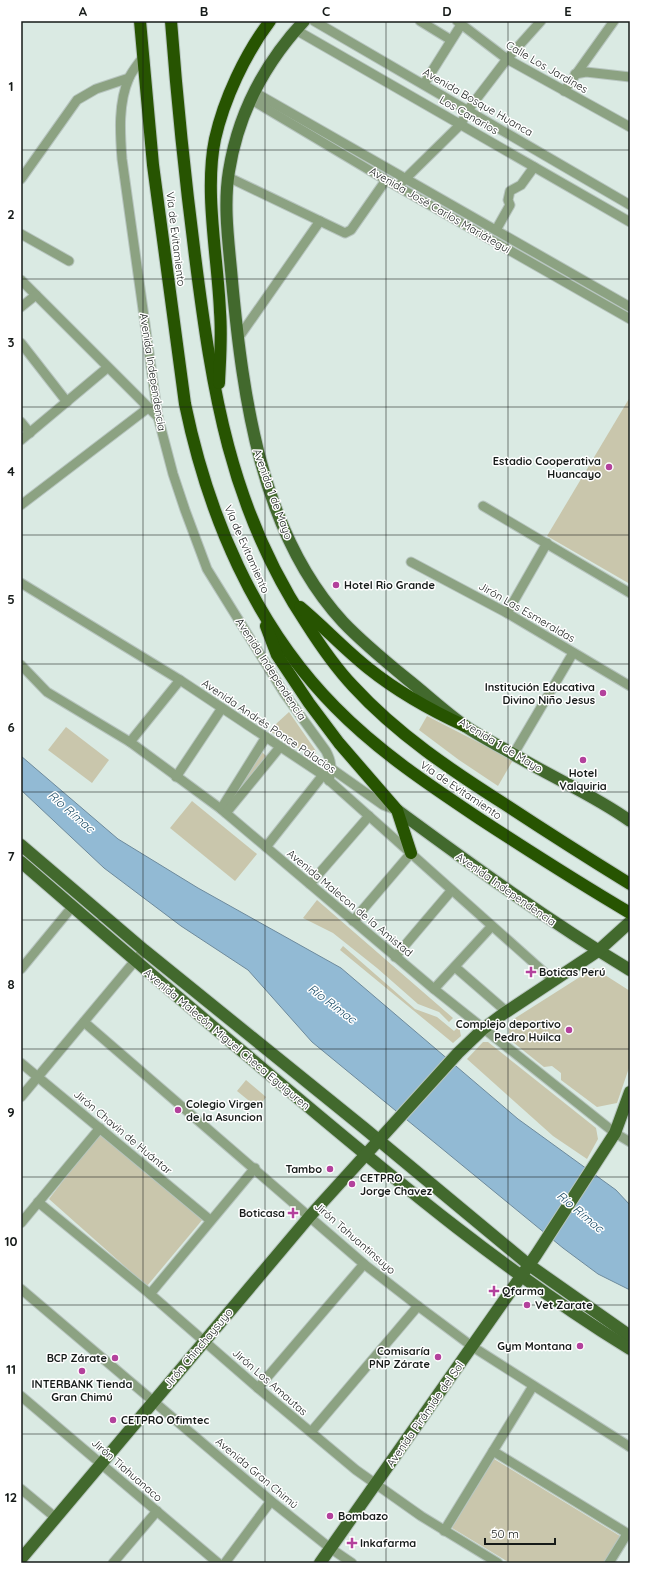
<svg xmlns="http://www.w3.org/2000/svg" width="651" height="1584" viewBox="0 0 651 1584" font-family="Quicksand,sans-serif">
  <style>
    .green { fill: #c9c6ac }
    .water { fill: #92bad4; stroke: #6d8a9c }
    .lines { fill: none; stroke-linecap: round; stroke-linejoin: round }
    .minor-casing { stroke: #b7c5bf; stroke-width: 11 }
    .major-casing { stroke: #b7c5bf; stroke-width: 14 }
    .highway-casing { stroke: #b7c5bf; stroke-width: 14 }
    .minor { stroke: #8ca282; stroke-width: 9 }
    .major { stroke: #42692d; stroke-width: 12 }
    .highway { stroke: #275401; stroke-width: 12 }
    .grid { fill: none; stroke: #161b19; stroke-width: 1; stroke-opacity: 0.55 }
    .poi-dot { fill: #b3419c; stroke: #fff; stroke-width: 1.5 }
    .labels { text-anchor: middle; stroke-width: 3; stroke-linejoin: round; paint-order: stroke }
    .street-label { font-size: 11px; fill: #161b19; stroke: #fff }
    .poi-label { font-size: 11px; font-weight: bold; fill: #161b19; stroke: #fff; text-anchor: start }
    .water-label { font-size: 12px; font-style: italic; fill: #184a65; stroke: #fff }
    .neatline { fill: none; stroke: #161b19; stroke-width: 1.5 }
    .grid-label { font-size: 13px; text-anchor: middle; font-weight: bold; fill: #161b19 }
  </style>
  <rect width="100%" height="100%" fill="#daeae3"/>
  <g class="green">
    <polygon points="630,397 630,584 547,536"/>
    <polygon points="289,712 316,751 315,758 271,732 277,723"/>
    <polygon points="427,716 513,760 498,786 459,760 419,730"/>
    <polygon points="66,727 109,760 92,783 48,750"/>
    <polygon points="262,752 267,757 229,802"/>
    <polygon points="192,801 257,854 235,881 170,828"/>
    <polygon points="317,900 453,1018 449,1022 439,1012 418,1004 377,968 333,933 303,918"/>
    <polygon points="343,946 415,1009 437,1017 454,1031 459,1026 461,1036 453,1043 340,950"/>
    <polygon points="594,968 630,991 630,1065 617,1103 597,1107 561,1080 561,1073 552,1066 544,1067 509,1039 509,1022"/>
    <polygon points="483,1042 488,1042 596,1128 598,1139 587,1159 553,1136 467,1059"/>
    <polygon points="246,1080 266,1097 258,1108 237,1091"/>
    <polygon points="99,1134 203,1219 147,1286 49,1199"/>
    <polygon points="494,1459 620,1536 604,1563 510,1563 452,1528"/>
  </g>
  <polygon class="water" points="21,756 118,839 198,888 341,968 518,1119 616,1190 630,1205 630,1290 598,1274 563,1248 312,1042 248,970 181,926 104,868 21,790"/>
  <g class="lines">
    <defs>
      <g id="minor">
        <polyline points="314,21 630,205"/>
        <polyline points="420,21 451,40"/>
        <polyline points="457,21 507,59 630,127"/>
        <polyline points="296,30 630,222"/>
        <path d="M143 57C138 64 132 71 129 78 118 103 120 133 122 159L158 417 173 474 185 510 207 569 284 693 326 751C332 762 332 769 329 781"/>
        <polyline points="575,74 586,72 630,77"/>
        <polyline points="424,84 461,25"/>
        <polyline points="564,91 614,21"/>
        <polyline points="254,92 630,307"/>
        <polyline points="250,99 386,180 630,319"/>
        <polyline points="228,177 345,233 351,230 386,180"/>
        <polyline points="21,179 77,100 96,89 129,78"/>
        <polyline points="402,182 461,124 468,110 507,59 541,21"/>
        <polyline points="496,230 510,205 508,200 510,191 521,185 534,167"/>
        <polyline points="21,234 69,261"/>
        <polyline points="21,280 158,417"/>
        <polyline points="21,307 36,295"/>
        <polyline points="239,337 320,221"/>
        <polyline points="21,343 67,402"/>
        <polyline points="21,422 30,433"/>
        <polyline points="21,440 107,368"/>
        <polyline points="21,505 148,408"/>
        <polyline points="483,506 630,593"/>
        <polyline points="411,562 507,613 630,686"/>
        <polyline points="21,583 180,680 323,775 554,981"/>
        <polyline points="507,613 547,543"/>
        <polyline points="21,665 47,692 130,742 221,809 434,989 615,1133 630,1142"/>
        <polyline points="130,742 180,680"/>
        <polyline points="513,755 573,653"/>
        <polyline points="332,769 383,805 396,810"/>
        <polyline points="176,777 222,708"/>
        <polyline points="221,809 266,737"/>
        <polyline points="226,813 280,747"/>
        <polyline points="266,847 323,775"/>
        <polyline points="310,884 369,816"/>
        <polyline points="353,921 411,853"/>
        <polyline points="395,957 451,891"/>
        <polyline points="455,967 507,1012"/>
        <polyline points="21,969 72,907"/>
        <polyline points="434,989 491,927"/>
        <polyline points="84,1022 364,1264 418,1306 473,1347 630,1447"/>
        <polyline points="21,1063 210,1220"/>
        <polyline points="21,1097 144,950"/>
        <polyline points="38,1202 150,1294 258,1388 356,1470 421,1516 498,1563"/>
        <polyline points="21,1223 100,1128"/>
        <polyline points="21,1289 271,1501 330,1548 352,1563"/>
        <polyline points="150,1294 255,1168"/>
        <polyline points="258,1388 364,1264"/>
        <polyline points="21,1396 218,1563"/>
        <polyline points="311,1432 418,1306"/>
        <polyline points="493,1451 630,1535"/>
        <polyline points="21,1489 56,1518"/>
        <polyline points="444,1531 533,1386"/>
        <polyline points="113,1563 157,1511"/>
        <polyline points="225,1563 271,1501"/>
        <polyline points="609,1563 627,1534"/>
      </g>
      <g id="major">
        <path d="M304 21C265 63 238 114 229 171 223 207 229 245 232 281 243 398 261 533 343 622 363 643 385 661 407 679 426 694 445 712 465 726 480 736 497 745 513 754 551 777 594 795 630 821"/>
        <path d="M397 810C473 866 549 921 630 970"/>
        <polyline points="21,845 144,950 364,1128 529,1265 630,1336"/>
        <path d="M21 862C111 940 201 1017 293 1094 400 1184 510 1275 630 1349"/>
        <polyline points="21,1559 310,1216 458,1053 483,1029 503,1014 598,951 630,922"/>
        <polyline points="320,1563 536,1255 615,1133 630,1092"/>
      </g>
      <g id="highway">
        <path d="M140 21 153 165 185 404C208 515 254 625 335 707 378 751 429 785 480 819 529 851 579 883 630 913"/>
        <path d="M171 21C177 100 185 178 195 256 212 390 230 508 306 623 320 645 335 667 353 686 397 734 451 770 506 805 547 832 588 858 630 884"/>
        <path d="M219 383C220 359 222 336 220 312 218 259 204 192 215 139 224 99 245 54 270 21"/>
        <path d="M300 607C323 626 344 649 368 668 398 692 430 710 465 726"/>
        <polyline points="266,626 277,655 309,703 339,743 397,810 411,853"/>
      </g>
    </defs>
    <use href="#minor" class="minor-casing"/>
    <use href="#major" class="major-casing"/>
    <use href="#highway" class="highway-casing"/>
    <use href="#minor" class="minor"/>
    <use href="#major" class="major"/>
    <use href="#highway" class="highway"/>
  </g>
  <path class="grid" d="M143 21V1563M265 21V1563M386 21V1563M508 21V1563M21 150H630M21 279H630M21 407H630M21 535H630M21 664H630M21 792H630M21 920H630M21 1049H630M21 1177H630M21 1305H630M21 1434H630"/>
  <g class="poi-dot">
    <circle cx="609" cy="467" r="4"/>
    <circle cx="336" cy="585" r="4"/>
    <circle cx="603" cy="693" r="4"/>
    <circle cx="583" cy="760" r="4"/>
    <path d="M529 966h4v4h4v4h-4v4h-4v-4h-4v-4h4z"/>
    <circle cx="569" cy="1030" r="4"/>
    <circle cx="178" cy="1110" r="4"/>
    <circle cx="330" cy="1169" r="4"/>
    <circle cx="352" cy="1184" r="4"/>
    <path d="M291 1207h4v4h4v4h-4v4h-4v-4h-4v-4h4z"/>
    <path d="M492 1285h4v4h4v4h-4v4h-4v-4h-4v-4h4z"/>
    <circle cx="527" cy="1305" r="4"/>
    <circle cx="580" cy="1346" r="4"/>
    <circle cx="438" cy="1357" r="4"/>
    <circle cx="115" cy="1358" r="4"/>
    <circle cx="82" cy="1371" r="4"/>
    <circle cx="113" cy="1420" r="4"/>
    <circle cx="330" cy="1516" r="4"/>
    <path d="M350 1537h4v4h4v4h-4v4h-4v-4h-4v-4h4z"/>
  </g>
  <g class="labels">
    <g class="street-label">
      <text transform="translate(547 67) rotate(30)" y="4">Calle Los Jardines</text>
      <text transform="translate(478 102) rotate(30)" y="4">Avenida Bosque Huanca</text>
      <text transform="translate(469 115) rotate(30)" y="4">Los Canarios</text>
      <text transform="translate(440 210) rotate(30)" y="4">Avenida José Carlos Mariátegui</text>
      <text transform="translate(176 239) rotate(83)" y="4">Vía de Evitamiento</text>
      <text transform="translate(153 372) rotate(81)" y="4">Avenida Independencia</text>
      <text transform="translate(273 494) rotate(70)" y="4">Avenida 1 de Mayo</text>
      <text transform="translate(247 549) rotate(66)" y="4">Vía de Evitamiento</text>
      <text transform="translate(527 612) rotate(30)" y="4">Jirón Las Esmeraldas</text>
      <text transform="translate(271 669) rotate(57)" y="4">Avenida Independencia</text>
      <text transform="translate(269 726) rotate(34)" y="4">Avenida Andrés Ponce Palacios</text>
      <text transform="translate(501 745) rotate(31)" y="4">Avenida 1 de Mayo</text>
      <text transform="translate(461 790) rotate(34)" y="4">Vía de Evitamiento</text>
      <text transform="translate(506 889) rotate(35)" y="4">Avenida Independencia</text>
      <text transform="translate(350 903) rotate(40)" y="4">Avenida Malecon de la Amistad</text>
      <text transform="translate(227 1039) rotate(40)" y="4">Avenida Malecón Miguel Checa Eguiguren</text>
      <text transform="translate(123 1132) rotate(40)" y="4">Jirón Chavín de Huántar</text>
      <text transform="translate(355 1238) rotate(41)" y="4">Jirón Tahuantinsuyo</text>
      <text transform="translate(198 1348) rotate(-50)" y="4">Jirón Chinchaysuyo</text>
      <text transform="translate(270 1382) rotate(41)" y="4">Jirón Los Amautas</text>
      <text transform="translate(425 1414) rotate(-55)" y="4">Avenida Pirámide del Sol</text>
      <text transform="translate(127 1470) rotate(41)" y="4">Jirón Tiahuanaco</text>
      <text transform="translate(257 1473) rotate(40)" y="4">Avenida Gran Chimú</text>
    </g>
    <g class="poi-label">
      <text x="601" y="465" text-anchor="end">Estadio Cooperativa<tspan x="601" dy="13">Huancayo</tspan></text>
      <text x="344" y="589">Hotel Rio Grande</text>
      <text x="595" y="691" text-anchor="end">Institución Educativa<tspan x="595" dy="13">Divino Niño Jesus</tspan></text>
      <text x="583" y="777" text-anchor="middle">Hotel<tspan x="583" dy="13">Valquiria</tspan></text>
      <text x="539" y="976">Boticas Perú</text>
      <text x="561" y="1028" text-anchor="end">Complejo deportivo<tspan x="561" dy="13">Pedro Huilca</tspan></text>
      <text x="186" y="1108">Colegio Virgen<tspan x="186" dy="13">de la Asuncion</tspan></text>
      <text x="322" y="1173" text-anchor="end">Tambo</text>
      <text x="360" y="1182">CETPRO<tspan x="360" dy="13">Jorge Chavez</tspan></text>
      <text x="285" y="1217" text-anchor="end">Boticasa</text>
      <text x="502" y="1295">Qfarma</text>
      <text x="535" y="1309">Vet Zarate</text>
      <text x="572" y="1350" text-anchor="end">Gym Montana</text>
      <text x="430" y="1355" text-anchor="end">Comisaría<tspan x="430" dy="13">PNP Zárate</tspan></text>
      <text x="107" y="1362" text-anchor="end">BCP Zárate</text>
      <text x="82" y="1388" text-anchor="middle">INTERBANK Tienda<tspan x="82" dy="13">Gran Chimú</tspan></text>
      <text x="121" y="1424">CETPRO Ofimtec</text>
      <text x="338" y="1520">Bombazo</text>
      <text x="360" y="1547">Inkafarma</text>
    </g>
    <g class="water-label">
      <text transform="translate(71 812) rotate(41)" y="4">Río Rímac</text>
      <text transform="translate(332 1004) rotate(37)" y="4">Río Rímac</text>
      <text transform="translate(580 1212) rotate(40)" y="4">Río Rímac</text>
    </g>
  </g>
  <rect width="651" height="1584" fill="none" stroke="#ffffff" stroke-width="44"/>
  <path d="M485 1538v6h70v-6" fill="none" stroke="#161b19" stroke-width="2"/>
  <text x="491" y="1538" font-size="12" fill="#161b19" stroke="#ffffff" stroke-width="3" paint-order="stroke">50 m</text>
  <rect x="22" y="22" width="607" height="1540" class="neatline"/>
  <g class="grid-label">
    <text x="83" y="16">A</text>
    <text x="204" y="16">B</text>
    <text x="326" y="16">C</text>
    <text x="447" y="16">D</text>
    <text x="568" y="16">E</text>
    <text x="11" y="91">1</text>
    <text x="11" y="219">2</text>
    <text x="11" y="347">3</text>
    <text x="11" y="476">4</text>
    <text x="11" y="604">5</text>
    <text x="11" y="732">6</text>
    <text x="11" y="861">7</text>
    <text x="11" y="989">8</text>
    <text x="11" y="1117">9</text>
    <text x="11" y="1246">10</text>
    <text x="11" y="1374">11</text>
    <text x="11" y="1502">12</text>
  </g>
</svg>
